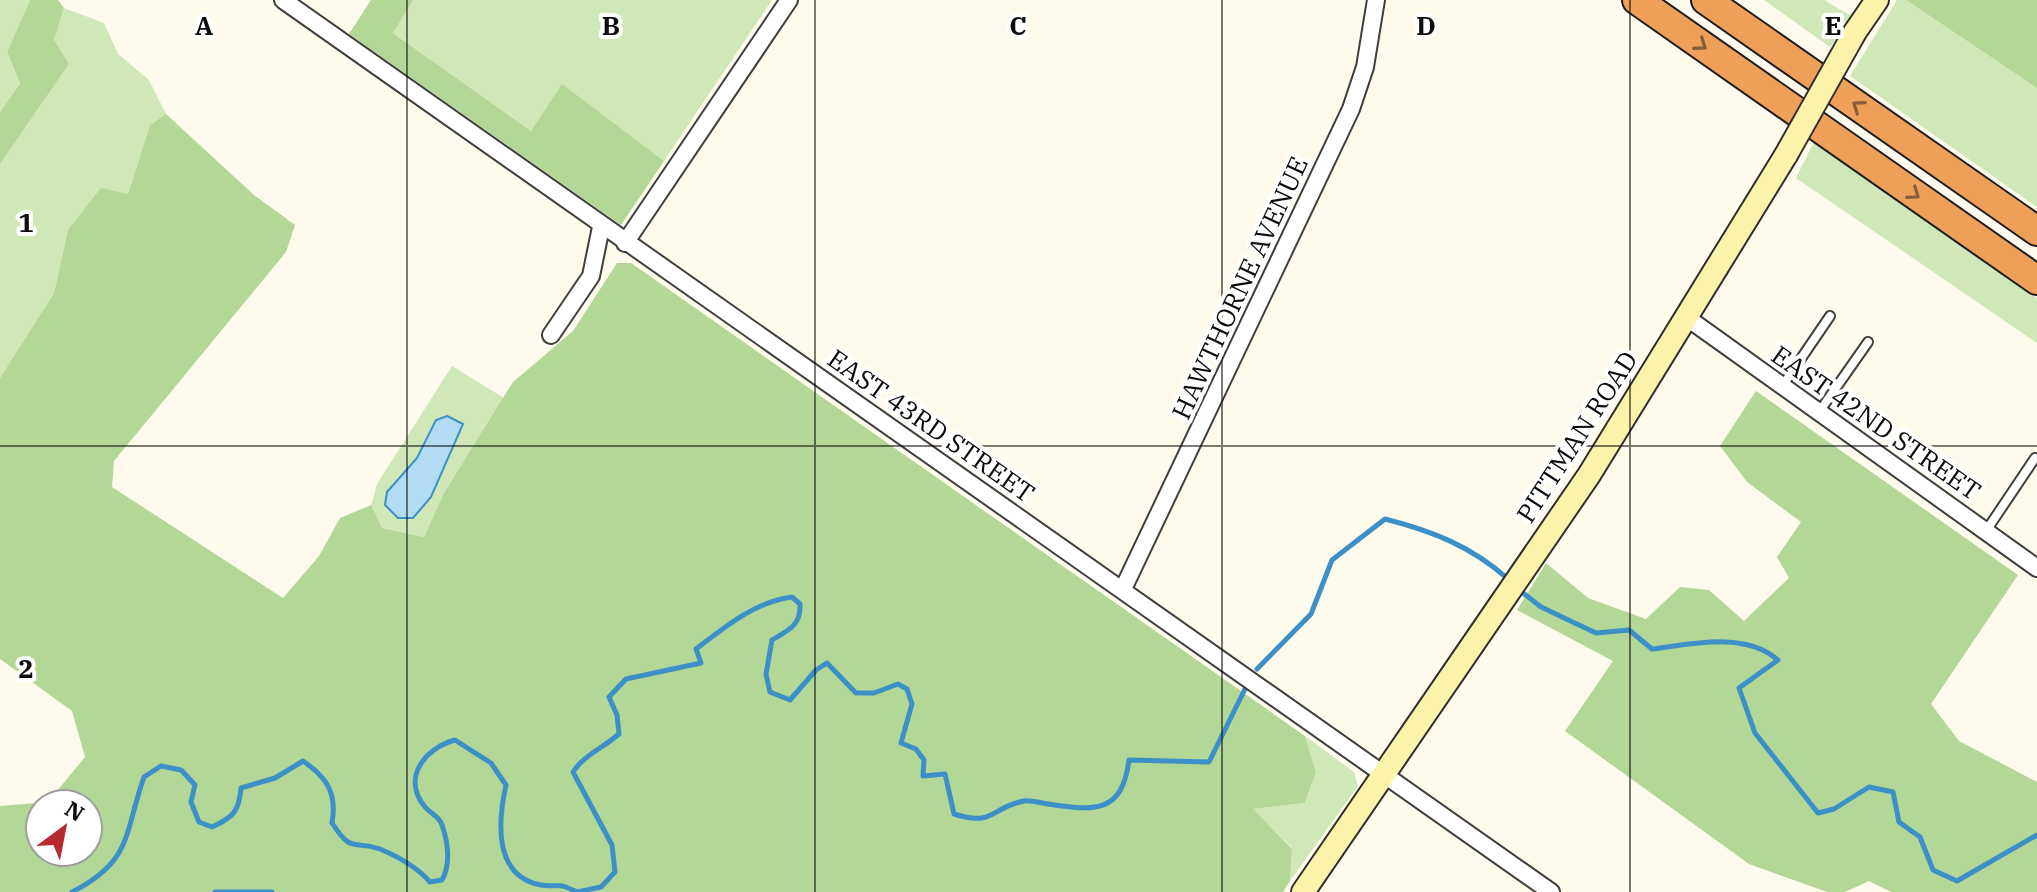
<svg xmlns="http://www.w3.org/2000/svg" width="2037" height="892" viewBox="0 0 2037 892" font-family="'IBM Plex Serif',serif">
  <style>
    .green { fill: #d0e7b8 }
    .forest { fill: #b3d797; fill-rule: evenodd }
    .water { fill: #b3dbf3; stroke: #3d8fc7; stroke-width: 2 }
    .lines { fill: none; stroke-linecap: round; stroke-linejoin: round }
    .stream { stroke: #3d8fc7; stroke-width: 5 }
    .lane-casing { stroke: #3f3f3f; stroke-width: 12 }
    .street-casing { stroke: #3f3f3f; stroke-width: 20 }
    .secondary-casing { stroke: #2e2e2e; stroke-width: 26 }
    .highway-casing { stroke: #1d1d1d; stroke-width: 32 }
    .lane { stroke: #fff; stroke-width: 8 }
    .street { stroke: #fff; stroke-width: 16 }
    .secondary { stroke: #fcf3aa; stroke-width: 22 }
    .highway { stroke: #ee9f5a; stroke-width: 28 }
    .secondary-bridge-casing { stroke: #2e2e2e; stroke-width: 26; stroke-linecap: butt }
    .secondary-bridge { stroke: #fcf3aa; stroke-width: 22 }
    .oneway { stroke: #885d37 }
    .grid { fill: none; stroke: #0c0c0c; stroke-width: 2; stroke-opacity: 0.55 }
    .labels { text-anchor: middle; stroke-width: 8; stroke-linejoin: round; paint-order: stroke }
    .street-label { font-size: 26px; fill: #0c0c0c; stroke: #fff }
    .grid-label { font-size: 26px; text-anchor: middle; font-weight: bold; fill: #0c0c0c; stroke: #fff; stroke-width: 8; stroke-linejoin: round; paint-order: stroke }
  </style>
  <rect width="100%" height="100%" fill="#fefbec"/>
  <g class="green">
    <polygon points="0,0 30,0 7,52 20,85 0,112"/>
    <polygon points="413,0 772,0 664,161 562,85 531,131 392,32"/>
    <polygon points="1764,0 1824,0 1853,17 1830,47"/>
    <polygon points="1897,0 1906,0 2037,88 2037,207 1850,76"/>
    <polygon points="64,8 104,23 118,54 149,80 166,114 150,125 128,194 68,230 54,293 0,378 0,164 69,64 54,40"/>
    <polygon points="1814,142 2037,298 2037,343 1796,178"/>
    <polygon points="452,366 504,398 444,493 424,537 382,528 371,506 377,484"/>
    <polygon points="1305,736 1354,772 1358,786 1290,881 1292,848 1252,809 1305,803 1316,772"/>
  </g>
  <g class="forest">
    <polygon points="30,0 58,0 64,8 54,40 69,64 0,164 0,112 20,84 7,52"/>
    <polygon points="371,0 413,0 393,33 531,131 562,84 664,161 621,225 349,34"/>
    <polygon points="1906,0 2037,0 2037,88"/>
    <path d="M166 114 254 195 295 225 286 252 114 461 112 487 283 598 319 556 340 518 371 505 382 528 424 537 444 493 513 382 573 331 617 263H631L1305 736 1316 772 1305 803 1253 809 1292 849 1290 881 1283 892H0V806L48 802 85 757 72 711 0 659V378L54 293 68 230 101 188 128 194 150 125ZM40 804H88V852H40Z"/>
    <polygon points="1756,391 2018,575 1931,704 1959,741 2037,782 2037,892 1891,892 1869,881 1845,892 1827,892 1749,864 1565,731 1613,661 1517,610 1546,563 1588,598 1646,619 1680,587 1709,590 1744,621 1789,578 1777,557 1801,522 1747,482 1720,446"/>
  </g>
  <polygon class="water" points="447,416 463,424 431,497 413,518 398,518 385,505 387,492 417,458 436,420"/>
  <g class="lines">
    <g class="stream">
      <path d="M1518 589 1541 607 1596 633 1629 630 1652 649C1692 644 1745 631 1778 660L1739 688 1755 733 1818 813 1834 809 1869 787 1893 792 1899 822 1920 837 1933 870 1957 881 2037 835"/>
      <path d="M1257 669 1311 614 1332 560 1385 519C1432 531 1471 546 1508 579"/>
      <path d="M72 892C133 861 124 833 144 777L161 766 181 770 195 785 191 802 199 822 212 827C234 817 239 811 241 788L275 778 303 761C328 778 337 794 332 823 353 855 352 839 380 849 399 857 417 867 430 882L442 880C451 864 448 842 442 825 440 817 430 813 425 807 401 778 425 748 455 740L491 763 506 785C498 821 493 876 541 885 559 888 556 881 577 892"/>
      <polyline points="215,892 272,892"/>
      <path d="M577 892 601 887 615 872 612 845 573 772C584 755 603 748 619 734L617 715 609 697 626 679 701 663 696 649C725 627 754 602 792 597L800 604C801 625 789 630 772 640L766 674 770 692 790 700 816 670 827 663 856 693H874L898 684 907 689 912 704 901 743 916 749 924 760 923 776 945 774 954 814C996 827 990 807 1024 801 1031 800 1041 803 1048 804 1095 811 1122 814 1129 760L1209 762 1245 689"/>
    </g>
    <defs>
      <g id="lane">
        <polyline points="1783,385 1830,316"/>
        <polyline points="1819,412 1868,342"/>
        <polyline points="1986,531 2035,458"/>
      </g>
      <g id="street">
        <polyline points="283,0 1551,892"/>
        <polyline points="625,243 789,0"/>
        <polyline points="1686,317 2037,568"/>
        <polyline points="551,335 591,276 601,227"/>
        <polyline points="1123,589 1351,109 1365,67 1376,0"/>
      </g>
      <g id="secondary">
        <polyline points="1855,32 1877,0"/>
        <polyline points="1303,892 1589,475 1786,155"/>
      </g>
      <g id="highway">
        <polyline points="1637,0 2037,280"/>
        <polyline points="1706,0 2037,231"/>
      </g>
    </defs>
    <use href="#lane" class="lane-casing"/>
    <use href="#street" class="street-casing"/>
    <use href="#secondary" class="secondary-casing"/>
    <use href="#highway" class="highway-casing"/>
    <use href="#lane" class="lane"/>
    <use href="#street" class="street"/>
    <use href="#secondary" class="secondary"/>
    <use href="#highway" class="highway"/>
    <defs>
      <polyline id="secondary-bridge" points="1786,155 1855,32"/>
    </defs>
    <use href="#secondary-bridge" class="secondary-bridge-casing"/>
    <use href="#secondary-bridge" class="secondary-bridge"/>
  </g>
  <defs><path id="oneway-chevron" d="M-2-3.5L2.5 0L-2 3.5" fill="none" stroke-width="1.6" stroke-linecap="round" stroke-linejoin="round" transform="scale(2)"/></defs>
  <g class="oneway">
    <use href="#oneway-chevron" transform="translate(1701 45) rotate(35)"/>
    <use href="#oneway-chevron" transform="translate(1858 106) rotate(-145)"/>
    <use href="#oneway-chevron" transform="translate(1914 194) rotate(35)"/>
  </g>
  <path class="grid" d="M407 0V892M815 0V892M1222 0V892M1630 0V892M0 446H2037"/>
  <g class="labels">
    <g class="street-label">
      <text transform="translate(1240 288) rotate(-65)" y="9">HAWTHORNE AVENUE</text>
      <text transform="translate(1876 423) rotate(35)" y="9">EAST 42ND STREET</text>
      <text transform="translate(931 426) rotate(35)" y="9">EAST 43RD STREET</text>
      <text transform="translate(1577 437) rotate(-57)" y="9">PITTMAN ROAD</text>
    </g>
  </g>
  <g class="grid-label">
    <text x="204" y="35">A</text>
    <text x="611" y="35">B</text>
    <text x="1018" y="35">C</text>
    <text x="1426" y="35">D</text>
    <text x="1833" y="35">E</text>
    <text x="26" y="232">1</text>
    <text x="26" y="678">2</text>
  </g>
  <g transform="translate(64 828) rotate(32)"><circle r="38" fill="#ffffff" stroke="#9e9e9e" stroke-width="2"/>
  <path d="M0-6L14 30L0 20L-14 30Z" fill="#b62a30"/>
  <text y="-12" font-size="22" font-weight="bold" text-anchor="middle" fill="#0c0c0c">N</text>
  </g>
</svg>
